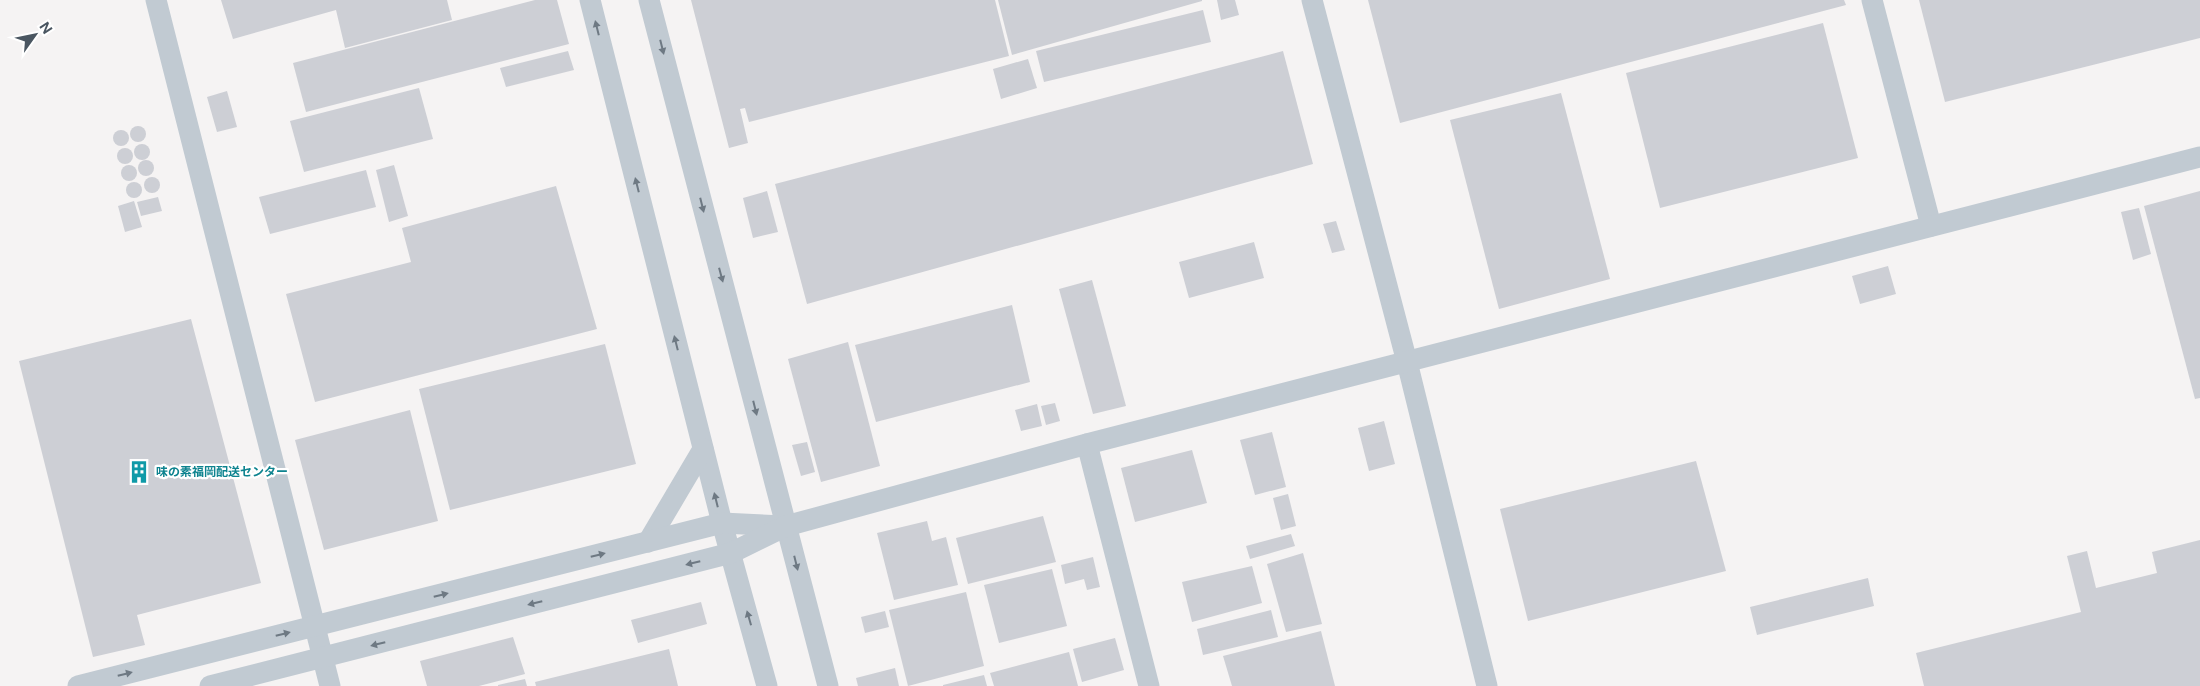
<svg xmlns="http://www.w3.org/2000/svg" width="2200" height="686" viewBox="0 0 2200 686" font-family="'Public Sans','Noto Sans JP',sans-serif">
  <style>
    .building { fill: #cdcfd5 }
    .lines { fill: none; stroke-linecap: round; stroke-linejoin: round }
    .minor { stroke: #c1cad2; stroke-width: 21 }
    .oneway { fill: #6e7983 }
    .labels { text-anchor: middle; stroke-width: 4.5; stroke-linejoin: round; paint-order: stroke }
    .culture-label { font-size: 12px; font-weight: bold; fill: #0d838f; stroke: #fff; text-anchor: start }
  </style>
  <rect width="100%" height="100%" fill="#f5f3f3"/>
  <g class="building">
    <polygon points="221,0 447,0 452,20 345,48 336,10 233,39"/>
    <polygon points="535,0 557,0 569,44 306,112 293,63"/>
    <polygon points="691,0 995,0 1009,56 749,122 745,108 740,109 748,143 729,148"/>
    <polygon points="998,0 1202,0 1202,1 1012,55"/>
    <polygon points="1217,0 1235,0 1239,15 1221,20"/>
    <polygon points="1368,0 1844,0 1846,5 1400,123"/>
    <polygon points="1919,0 2200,0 2200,38 1945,102"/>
    <polygon points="1203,10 1211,42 1044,82 1036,51"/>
    <polygon points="1823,23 1858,158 1660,208 1626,73"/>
    <polygon points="568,51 574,70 506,87 500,68"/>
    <polygon points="1283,51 1313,164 807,304 775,184"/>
    <polygon points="1028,59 1037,88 1001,99 993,69"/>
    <polygon points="419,88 433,139 304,172 290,121"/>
    <polygon points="227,91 237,127 217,132 207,97"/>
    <polygon points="1561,93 1610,279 1499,309 1450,120"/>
    <circle cx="138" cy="134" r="8"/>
    <circle cx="121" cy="138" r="8"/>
    <circle cx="142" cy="152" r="8"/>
    <circle cx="125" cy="156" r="8"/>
    <circle cx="146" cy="168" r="8"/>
    <circle cx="129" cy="173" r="8"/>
    <polygon points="394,165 408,216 389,222 376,170"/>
    <polygon points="366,170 376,207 270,234 259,197"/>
    <circle cx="152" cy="185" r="8"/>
    <circle cx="134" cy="190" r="8"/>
    <polygon points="556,186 597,329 315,402 286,294 411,262 402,228"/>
    <polygon points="767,191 778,232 753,238 743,198"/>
    <polygon points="2200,191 2200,398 2195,399 2144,206"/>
    <polygon points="158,197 162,211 141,216 137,202"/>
    <polygon points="134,201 142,227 125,232 118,206"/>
    <polygon points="2139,208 2151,254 2133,260 2121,212"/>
    <polygon points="1336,221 1345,250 1332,253 1323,224"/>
    <polygon points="1254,242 1264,278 1189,298 1179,262"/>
    <polygon points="1888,266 1896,294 1860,304 1852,276"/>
    <polygon points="1092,280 1126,406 1093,414 1059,289"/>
    <polygon points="1012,305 1030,382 876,422 855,345"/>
    <polygon points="191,319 261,583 137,615 145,645 93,657 19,361"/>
    <polygon points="848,342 880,466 821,482 788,359"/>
    <polygon points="605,344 636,464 450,510 419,389"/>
    <polygon points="1055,403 1060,421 1046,425 1041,406"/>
    <polygon points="1037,404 1042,426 1021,431 1015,410"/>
    <polygon points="410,410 438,521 324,550 295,440"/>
    <polygon points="1384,421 1395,464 1369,471 1358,428"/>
    <polygon points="1272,432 1286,487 1255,495 1240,440"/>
    <polygon points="807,442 815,472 801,476 792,445"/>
    <polygon points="1192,450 1207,503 1135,522 1121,468"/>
    <polygon points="1696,461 1726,571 1528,621 1500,509"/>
    <polygon points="1288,494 1296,526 1281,530 1273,498"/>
    <polygon points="1043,516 1056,562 968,584 956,538"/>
    <polygon points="927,521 932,541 946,537 958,585 894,600 877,533"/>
    <polygon points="1291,534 1295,546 1250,559 1246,546"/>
    <polygon points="2200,540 2200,686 1924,686 1916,653 2081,612 2067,556 2087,551 2096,588 2157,573 2152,552"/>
    <polygon points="1303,553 1322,624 1286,632 1267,564"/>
    <polygon points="1093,557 1100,587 1087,590 1084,579 1065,584 1061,565"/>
    <polygon points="1252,566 1262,603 1192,622 1182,582"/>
    <polygon points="1052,569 1067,626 999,643 984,585"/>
    <polygon points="1868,578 1874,606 1757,635 1750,607"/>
    <polygon points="966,592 984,666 908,686 889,610"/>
    <polygon points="701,602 707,624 638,643 631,620"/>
    <polygon points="1271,610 1278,637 1203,655 1197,629"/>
    <polygon points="885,611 889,627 865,633 861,617"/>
    <polygon points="1321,631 1335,686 1232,686 1223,656"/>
    <polygon points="513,637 525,674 479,686 427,686 420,661"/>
    <polygon points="1115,638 1124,670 1082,682 1073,649"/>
    <polygon points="669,649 678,686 536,686 535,682"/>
    <polygon points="1069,652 1078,686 994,686 990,673"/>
    <polygon points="895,668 899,686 858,686 856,678"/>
    <polygon points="984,675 987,686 943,686 943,685"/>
    <polygon points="525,679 527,686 498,686 498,685"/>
  </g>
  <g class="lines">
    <g class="minor">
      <polyline points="156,0 330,686"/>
      <polyline points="590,0 722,523 767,686"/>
      <polyline points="649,0 828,686"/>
      <polyline points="1312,0 1407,362 1487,686"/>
      <polyline points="1872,0 1931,226"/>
      <polyline points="1087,444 1149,686"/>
      <polyline points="648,542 703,449"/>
      <polyline points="78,686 722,523 783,526"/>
      <polyline points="210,686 731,553 786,526 1087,444 2200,157"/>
    </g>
  </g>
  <defs><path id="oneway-solid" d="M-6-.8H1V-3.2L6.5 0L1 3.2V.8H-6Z" transform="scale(1.25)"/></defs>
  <g class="oneway">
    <use href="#oneway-solid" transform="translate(597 28) rotate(-104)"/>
    <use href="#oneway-solid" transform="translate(662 47) rotate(76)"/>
    <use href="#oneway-solid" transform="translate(637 185) rotate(-104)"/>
    <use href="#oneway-solid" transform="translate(702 205) rotate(76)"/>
    <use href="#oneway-solid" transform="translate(721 275) rotate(75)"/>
    <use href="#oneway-solid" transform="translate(676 343) rotate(-104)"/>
    <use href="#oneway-solid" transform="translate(755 408) rotate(76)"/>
    <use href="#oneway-solid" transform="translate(716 500) rotate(-104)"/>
    <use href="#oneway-solid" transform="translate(598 555) rotate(-14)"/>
    <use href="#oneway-solid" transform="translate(693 563) rotate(166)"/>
    <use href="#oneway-solid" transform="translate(796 563) rotate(76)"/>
    <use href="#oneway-solid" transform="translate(441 595) rotate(-14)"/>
    <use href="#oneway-solid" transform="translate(535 603) rotate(166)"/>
    <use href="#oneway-solid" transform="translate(749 618) rotate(-106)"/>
    <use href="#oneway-solid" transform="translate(283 634) rotate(-14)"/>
    <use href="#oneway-solid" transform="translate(378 644) rotate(166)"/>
    <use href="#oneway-solid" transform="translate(125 674) rotate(-14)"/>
  </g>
  <defs>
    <symbol id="building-bare" viewBox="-9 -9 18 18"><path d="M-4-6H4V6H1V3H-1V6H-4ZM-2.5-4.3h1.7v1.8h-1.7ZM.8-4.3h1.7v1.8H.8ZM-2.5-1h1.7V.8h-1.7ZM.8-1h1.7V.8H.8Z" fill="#0f9aa8" stroke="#fff" stroke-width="2.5" paint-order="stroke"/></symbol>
  </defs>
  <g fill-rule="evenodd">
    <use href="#building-bare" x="123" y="456" width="32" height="32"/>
  </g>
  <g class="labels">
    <g class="culture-label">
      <text x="156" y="476">味の素福岡配送センター</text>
    </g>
  </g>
  <g transform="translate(35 35) rotate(57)" stroke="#ffffff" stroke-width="4" paint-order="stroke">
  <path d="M0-4L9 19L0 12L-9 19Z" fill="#4a5661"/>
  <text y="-8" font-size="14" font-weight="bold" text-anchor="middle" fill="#4a5661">N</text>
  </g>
</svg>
